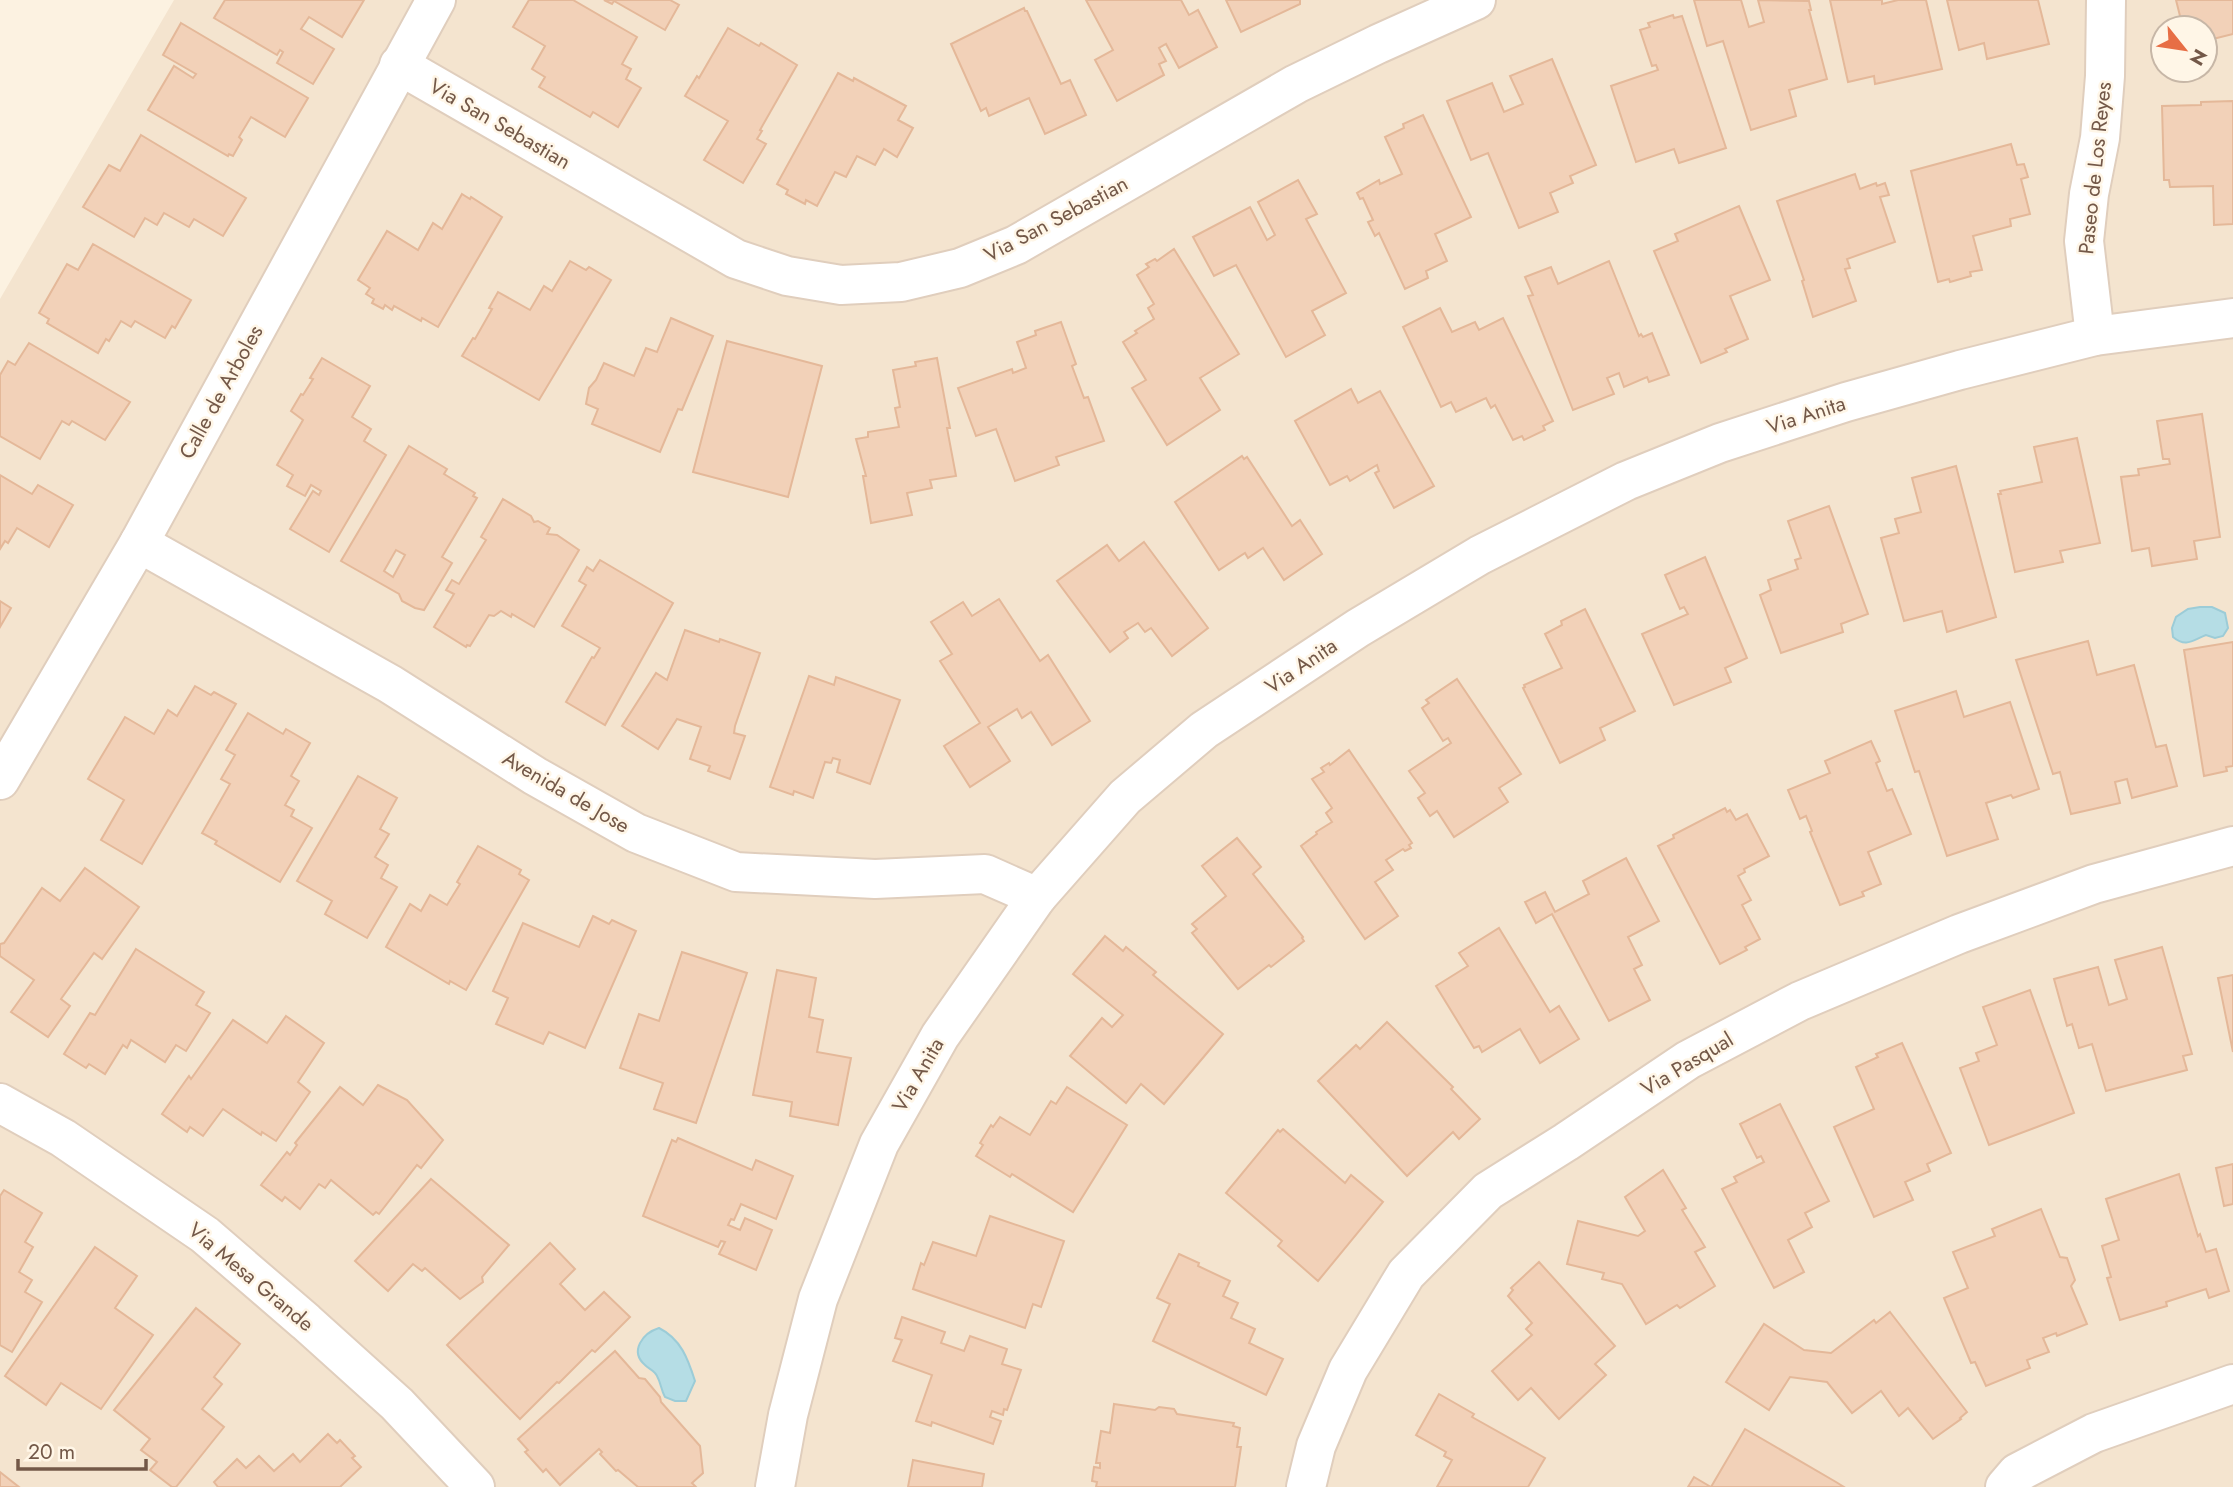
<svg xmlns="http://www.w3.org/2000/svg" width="2233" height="1487" viewBox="0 0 2233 1487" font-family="Jost,sans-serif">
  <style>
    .residential { fill: #f4e4cf; fill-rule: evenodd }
    .water { fill: #b5dde5; stroke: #9cccd7; stroke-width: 2 }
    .building { fill: #f2d1b8; stroke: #e4b899; stroke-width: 2; fill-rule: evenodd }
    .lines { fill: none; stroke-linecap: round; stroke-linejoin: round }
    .minor-casing { stroke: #e0cebd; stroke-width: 42 }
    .minor { stroke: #fff; stroke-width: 38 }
    .labels { text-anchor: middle; stroke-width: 5; stroke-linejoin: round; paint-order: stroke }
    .street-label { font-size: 21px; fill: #735848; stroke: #fff6e7 }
  </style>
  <rect width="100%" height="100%" fill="#fcf2e1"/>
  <path class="residential" d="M174 0H2233V1487H0V299ZM2163 28H2205V70H2163Z"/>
  <g class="water">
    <path d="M2200 607H2212L2225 613 2228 628 2223 636 2215 638 2206 635C2193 640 2186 648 2173 637L2172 628 2176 617 2188 609Z"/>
    <path d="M659 1328C681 1339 688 1359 695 1381L686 1401H675L665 1397C661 1390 661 1383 657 1376 655 1371 649 1369 645 1365 629 1351 643 1333 659 1328Z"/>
  </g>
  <g class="building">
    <polygon points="225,0 364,0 342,37 309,17 301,29 334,49 313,84 277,63 283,52 280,50 277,55 214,18"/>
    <polygon points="529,0 573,0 637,37 622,64 631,69 626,79 641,88 618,127 593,112 590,117 539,87 545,77 532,69 545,46 513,27"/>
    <polygon points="604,0 670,0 679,5 665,30 614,1 612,4"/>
    <polygon points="1086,0 1181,0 1189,15 1198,10 1217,47 1179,68 1166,44 1159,48 1166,61 1159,64 1164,75 1117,101 1095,60 1113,50"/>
    <polygon points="1226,0 1300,0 1300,4 1241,32"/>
    <polygon points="1694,0 1741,0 1749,27 1764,22 1758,0 1809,1 1811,10 1809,10 1827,79 1789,90 1796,116 1751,130 1723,41 1707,46"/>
    <polygon points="1830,0 1882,0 1882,4 1898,0 1926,0 1942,69 1875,84 1874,76 1848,82"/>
    <polygon points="1947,0 2038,0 2049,44 1987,59 1984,43 1959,50"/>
    <polygon points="2176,0 2233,0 2233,34 2205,41 2205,28 2183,28"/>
    <polygon points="1024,8 1025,11 1027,11 1061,84 1070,80 1086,115 1045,134 1029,98 989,116 986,108 981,111 951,44"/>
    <polygon points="1673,15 1674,18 1682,16 1726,148 1679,163 1674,149 1636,162 1611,86 1658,70 1656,65 1652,66 1640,30 1650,27 1648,23"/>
    <polygon points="181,23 308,98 285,137 251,117 239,137 242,140 233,156 229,154 228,156 148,110 174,66 193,78 196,74 163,55"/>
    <polygon points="728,28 759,46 761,43 797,65 760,130 762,131 757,139 766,144 743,183 704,160 728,121 685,96 697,76 699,78"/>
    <polygon points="1552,59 1596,165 1570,176 1573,183 1550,193 1558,212 1519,228 1488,153 1471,160 1447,101 1492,83 1504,112 1523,104 1510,76"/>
    <polygon points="838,73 853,81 854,78 906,106 898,120 913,128 897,157 884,149 875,165 857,156 846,177 835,172 817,206 806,200 805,204 786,194 788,190 777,184"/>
    <polygon points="2233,101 2233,224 2214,225 2213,186 2170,187 2169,180 2164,180 2162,106 2201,105 2201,102"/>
    <polygon points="1423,115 1471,217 1435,234 1447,261 1426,271 1428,278 1405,289 1379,233 1375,236 1368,222 1373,220 1363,198 1360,199 1357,193 1379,180 1380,184 1402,174 1385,137 1404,128 1403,124"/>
    <polygon points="141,135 246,198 223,236 194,219 189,227 164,213 157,225 145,218 134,237 83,207 109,165 120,171"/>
    <polygon points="2011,144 2017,165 2024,164 2028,177 2021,179 2030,214 2010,219 2011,226 1973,236 1982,270 1970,272 1971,276 1950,282 1949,279 1938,282 1911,171"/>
    <polygon points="1855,174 1860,189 1876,183 1877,186 1885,183 1889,195 1880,197 1895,242 1847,259 1850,268 1845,269 1856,301 1813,317 1802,281 1804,280 1777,201"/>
    <polygon points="1298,180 1317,214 1306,219 1346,293 1312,311 1325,335 1286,357 1236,265 1214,276 1193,237 1250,207 1267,240 1275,235 1258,202"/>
    <polygon points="462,194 470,199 471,197 502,217 438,327 422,318 421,321 394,306 392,310 385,305 383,309 372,303 374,299 366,294 370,288 358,280 387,231 418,250 433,223 442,229"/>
    <polygon points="1739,206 1770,280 1730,296 1748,339 1725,349 1727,352 1701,363 1654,251 1678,241 1675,234"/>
    <polygon points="93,244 191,300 175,328 172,326 165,338 135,321 131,327 121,321 109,341 106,339 98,353 47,323 49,319 39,313 67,264 78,270"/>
    <polygon points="1174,249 1239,354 1200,378 1220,410 1167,445 1132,388 1146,380 1123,342 1137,333 1135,331 1154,319 1148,308 1154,304 1137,275 1149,267 1146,264 1155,259 1157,261"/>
    <polygon points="570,261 586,270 589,267 611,280 539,400 462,356 473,338 475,339 492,309 489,308 498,292 530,310 544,286 552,291"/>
    <polygon points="1609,261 1639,336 1641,334 1643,337 1652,333 1669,375 1649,382 1647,377 1624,387 1619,373 1607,378 1614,394 1573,410 1528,296 1533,295 1525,277 1551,267 1558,284"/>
    <polygon points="1440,308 1452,332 1475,322 1479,330 1503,318 1553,421 1543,426 1545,430 1524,440 1522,436 1513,440 1495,405 1491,408 1486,398 1456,412 1451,402 1441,407 1403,327"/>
    <polygon points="671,318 713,336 682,410 678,409 660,452 592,424 598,409 586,404 589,388 596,380 604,363 634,376 646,348 657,352"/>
    <polygon points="1061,322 1076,364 1072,366 1084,398 1088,397 1104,441 1056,457 1059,465 1015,481 996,429 976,436 958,388 1012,369 1013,373 1026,368 1017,342 1036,335 1035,331"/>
    <polygon points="727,341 822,366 788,497 693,472"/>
    <polygon points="29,343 130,402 105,440 72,421 69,425 62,421 40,459 0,436 0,375 8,361 15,365"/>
    <polygon points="322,358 370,386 352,417 371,429 364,441 386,455 329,552 290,529 313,491 319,495 321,491 311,485 305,496 287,486 293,475 277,465 303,420 291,411 301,394 303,395 313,379 310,378"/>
    <polygon points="937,358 950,428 947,428 956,476 930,480 932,488 907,493 912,515 871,523 863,476 866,476 856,439 868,437 868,432 899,427 895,408 900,407 893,370 916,366 915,362"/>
    <polygon points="1351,389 1358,403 1380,391 1434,486 1394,508 1375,473 1379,471 1377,465 1350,481 1347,476 1330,485 1295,421"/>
    <polygon points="2202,414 2220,537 2194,541 2197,559 2152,566 2149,548 2132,551 2121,477 2139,475 2138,469 2170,464 2169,459 2163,459 2157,421"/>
    <polygon points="2077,438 2100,543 2060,551 2063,562 2015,572 1998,494 2001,494 2000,491 2042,482 2034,447"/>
    <path d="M409 446 447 469 444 474 475 493 473 496 477 498 442 557 452 563 424 610 415 608 402 601 399 594 341 561ZM396 550 405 555 393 577 384 571Z"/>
    <polygon points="1242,456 1244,459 1247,457 1292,526 1300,520 1322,554 1284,580 1263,548 1248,558 1245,553 1219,570 1175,502"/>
    <polygon points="1956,466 1996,617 1947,632 1942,611 1904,621 1881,538 1899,533 1895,519 1921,512 1912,478"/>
    <polygon points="0,475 32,494 38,485 73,505 49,547 17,528 8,543 5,541 0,549"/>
    <polygon points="503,499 531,516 534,522 538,521 550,528 547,534 557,535 579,550 534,627 512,614 511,617 501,611 494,616 489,615 470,646 467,645 466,647 434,627 454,594 446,590 452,580 459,584 486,540 481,537"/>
    <polygon points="1829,506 1868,614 1841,624 1843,632 1781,653 1760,595 1771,590 1768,580 1798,569 1795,560 1801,558 1788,521"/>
    <polygon points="1144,542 1208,628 1172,656 1151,628 1145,632 1138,623 1124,632 1128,638 1110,652 1057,581 1107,545 1119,561"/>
    <polygon points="1705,557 1747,658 1725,668 1731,682 1674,705 1642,634 1688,614 1684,607 1680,609 1665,575"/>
    <polygon points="600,560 673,603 605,725 566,702 592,657 594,658 600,648 562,626 586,585 579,581 587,567 593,571"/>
    <polygon points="999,599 1040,661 1048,655 1090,721 1052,745 1031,712 1022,718 1017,709 988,727 1010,761 970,787 944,746 980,723 940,661 952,654 931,622 963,602 972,616"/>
    <polygon points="0,601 11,608 0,627"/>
    <polygon points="1585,609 1635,711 1600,728 1605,740 1560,763 1523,688 1525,687 1524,685 1562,668 1545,634 1562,625 1561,621"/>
    <polygon points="685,630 719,642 720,639 760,653 735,726 734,733 745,736 730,779 708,771 710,766 690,759 701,727 677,719 658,749 622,726 656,673 667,680"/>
    <polygon points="2088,641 2097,675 2134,665 2156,747 2166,745 2177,786 2132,798 2127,779 2115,782 2120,803 2071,814 2060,772 2053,774 2016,660"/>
    <polygon points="2233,642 2233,766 2226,767 2227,771 2204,776 2184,650"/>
    <polygon points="809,676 834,685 836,677 900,700 870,784 837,772 840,760 833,758 831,763 825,762 813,798 794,791 793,795 770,787"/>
    <polygon points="1457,679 1521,774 1499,788 1508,802 1454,837 1437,811 1430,816 1418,798 1425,793 1409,771 1451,743 1448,738 1443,741 1422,708 1429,703 1426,700"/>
    <polygon points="195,686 211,695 214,692 236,704 142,864 101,840 124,800 88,779 125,717 154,734 168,710 177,716"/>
    <polygon points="1956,691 1964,717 2010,702 2039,789 2013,798 2011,795 1986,803 1998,839 1947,856 1919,771 1915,772 1895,711"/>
    <polygon points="248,713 283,734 286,729 310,743 291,776 299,781 285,805 294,810 291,816 312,828 280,882 215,844 217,841 202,833 230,784 221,779 235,755 226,750"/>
    <polygon points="1871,741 1880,761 1876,763 1887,791 1892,789 1911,834 1868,852 1881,884 1862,892 1864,896 1840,905 1810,832 1812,831 1806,816 1800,819 1788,790 1830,773 1825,761"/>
    <polygon points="1349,750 1412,843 1409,845 1411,848 1405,851 1403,849 1386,860 1393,870 1375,882 1398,916 1365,939 1301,846 1317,834 1316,832 1332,822 1326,813 1332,808 1312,779 1324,772 1321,768 1329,763 1330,765"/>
    <polygon points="358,776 397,798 380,829 389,834 375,857 388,865 381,878 397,887 367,938 325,914 332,901 297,881"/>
    <polygon points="1725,808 1727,812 1730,810 1736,820 1747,814 1769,856 1744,869 1745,872 1738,876 1751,900 1742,905 1760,939 1745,947 1747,950 1720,964 1658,846 1674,838 1673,835"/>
    <polygon points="1237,838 1261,867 1253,874 1303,937 1302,938 1304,941 1271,967 1269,965 1238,989 1192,933 1197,929 1192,924 1226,896 1202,866"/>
    <polygon points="478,846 521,870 519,874 529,880 466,990 450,981 449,984 386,947 410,904 421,911 430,895 447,905 460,884 457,882"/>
    <polygon points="1626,858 1659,921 1628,937 1642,965 1634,969 1650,1000 1609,1021 1552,914 1536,923 1525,902 1545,892 1555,912 1589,894 1583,881"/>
    <polygon points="85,868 139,907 102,959 94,953 61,999 70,1006 48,1037 11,1012 34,980 0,956 0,944 4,943 42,888 60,901"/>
    <polygon points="593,916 609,924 612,920 636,931 585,1048 549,1032 543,1044 496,1024 508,998 493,991 523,923 579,947"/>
    <polygon points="1499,928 1550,1012 1559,1006 1579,1039 1540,1063 1520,1029 1482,1052 1479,1046 1474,1048 1436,986 1468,966 1459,953"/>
    <polygon points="1105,936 1123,951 1126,947 1156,972 1153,975 1223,1034 1164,1104 1141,1084 1126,1103 1070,1056 1102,1018 1112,1027 1123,1015 1073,974"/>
    <polygon points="2162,947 2192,1054 2183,1056 2187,1070 2106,1091 2092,1044 2079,1048 2072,1024 2067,1026 2054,979 2098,967 2109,1005 2127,999 2115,960"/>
    <polygon points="136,949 204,992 196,1005 210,1013 186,1051 176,1045 165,1062 131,1040 127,1048 123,1045 105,1074 89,1064 86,1068 64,1054 90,1013 95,1015"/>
    <polygon points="682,952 747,973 696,1123 654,1109 663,1083 620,1068 639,1014 659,1021"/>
    <polygon points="777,970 816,978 809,1017 823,1020 817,1052 851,1058 838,1125 790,1116 792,1102 753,1095"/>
    <polygon points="2233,975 2233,1052 2218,978"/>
    <polygon points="2030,990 2074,1113 1989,1145 1960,1068 1979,1061 1976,1053 1997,1045 1983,1007"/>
    <polygon points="286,1016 324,1043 298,1082 310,1092 276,1141 262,1132 261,1135 223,1109 203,1136 190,1127 187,1132 162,1114 189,1076 191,1079 233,1020 267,1043"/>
    <polygon points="1387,1022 1453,1087 1451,1089 1480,1119 1459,1139 1453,1132 1407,1176 1318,1081 1356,1045 1360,1049"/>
    <polygon points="1902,1043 1951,1153 1927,1164 1930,1171 1905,1182 1913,1200 1874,1217 1834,1127 1874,1109 1856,1067 1878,1057 1876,1054"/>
    <polygon points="378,1085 407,1100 443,1140 421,1168 417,1165 379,1214 376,1212 373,1215 331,1180 325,1188 319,1184 300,1209 285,1197 282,1201 261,1185 287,1152 290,1155 297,1145 295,1143 340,1087 363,1105"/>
    <polygon points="1067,1087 1127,1125 1073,1212 1012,1174 1010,1177 976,1156 983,1145 980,1143 991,1125 993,1127 1000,1117 1030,1135 1051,1101 1056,1104"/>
    <polygon points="1780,1104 1829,1201 1805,1213 1812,1227 1788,1240 1804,1272 1774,1288 1722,1189 1737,1182 1734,1177 1764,1162 1761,1156 1757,1158 1740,1124"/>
    <polygon points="1283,1129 1345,1183 1351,1175 1383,1202 1318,1281 1278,1246 1282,1241 1226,1193 1278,1130 1280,1132"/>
    <polygon points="678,1138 752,1170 756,1160 793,1176 776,1219 741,1204 734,1220 731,1219 728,1225 740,1230 745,1218 772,1230 756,1270 719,1254 725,1242 721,1241 718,1247 643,1216 672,1140 676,1142"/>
    <polygon points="2233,1164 2233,1204 2224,1206 2216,1168"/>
    <polygon points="1663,1170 1686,1208 1682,1210 1705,1247 1695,1252 1715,1286 1680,1308 1677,1305 1646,1324 1622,1284 1602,1279 1604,1273 1567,1264 1578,1221 1638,1236 1645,1231 1625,1197"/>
    <polygon points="2179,1174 2198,1236 2200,1234 2206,1252 2216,1249 2229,1291 2209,1298 2206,1289 2166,1302 2167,1306 2120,1320 2107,1278 2111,1277 2102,1246 2119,1240 2106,1199"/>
    <polygon points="431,1179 509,1245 482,1277 483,1282 460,1299 425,1268 422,1271 413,1264 388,1291 355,1261"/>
    <polygon points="4,1190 42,1213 25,1242 33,1247 19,1272 32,1280 25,1292 42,1302 12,1352 0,1345 0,1196"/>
    <polygon points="2041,1209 2060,1257 2067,1258 2075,1280 2071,1286 2087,1324 2057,1336 2056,1333 2043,1338 2049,1352 2027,1360 2030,1368 1986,1386 1975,1362 1971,1363 1944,1298 1968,1288 1953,1252 1995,1236 1992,1229"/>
    <polygon points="990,1216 1064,1241 1041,1307 1033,1304 1025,1328 913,1289 921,1263 924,1265 933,1242 976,1256"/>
    <polygon points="550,1243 575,1269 560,1284 585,1310 604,1292 630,1317 595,1352 592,1350 559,1383 557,1382 520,1419 447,1345"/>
    <polygon points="95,1247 137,1276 115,1308 153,1335 101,1409 61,1383 46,1405 5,1376"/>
    <polygon points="1179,1254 1199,1263 1198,1266 1230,1281 1223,1296 1238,1303 1231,1318 1255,1329 1249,1343 1283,1359 1266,1395 1153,1341 1170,1304 1157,1298"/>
    <polygon points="1539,1262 1615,1346 1595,1364 1606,1375 1559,1419 1531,1388 1518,1400 1492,1371 1532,1335 1526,1329 1532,1323 1508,1296 1513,1290 1511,1288"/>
    <polygon points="196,1308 240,1344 214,1377 222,1384 202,1409 224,1427 176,1487 172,1487 150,1470 157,1462 141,1450 150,1439 114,1410"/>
    <polygon points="1890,1312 1967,1412 1960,1418 1961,1419 1933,1439 1908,1408 1899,1416 1881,1391 1852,1413 1827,1382 1790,1377 1769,1410 1726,1382 1764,1324 1804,1350 1831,1353 1874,1320 1876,1323"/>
    <polygon points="902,1317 945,1332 941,1343 964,1351 970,1336 1007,1349 1002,1364 1021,1370 1007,1410 1004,1409 1003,1415 992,1411 990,1417 1001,1421 993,1444 932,1422 931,1426 916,1421 932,1375 893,1361 902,1340 895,1338"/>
    <polygon points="615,1351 639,1378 645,1379 660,1397 661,1402 700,1446 703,1473 692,1483 696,1487 638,1487 618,1470 616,1471 600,1454 602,1452 599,1449 560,1485 546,1469 543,1472 525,1452 528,1450 518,1439"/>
    <polygon points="1439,1394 1474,1414 1472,1417 1545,1458 1528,1487 1437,1487 1452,1460 1444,1456 1446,1452 1416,1435"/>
    <polygon points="1114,1404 1155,1410 1159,1407 1174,1409 1177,1414 1234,1423 1233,1426 1240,1428 1237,1447 1241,1447 1235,1487 1096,1487 1097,1482 1092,1481 1094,1467 1100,1468 1100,1463 1096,1463 1101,1431 1110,1433"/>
    <polygon points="1745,1429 1836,1482 1844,1487 1688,1487 1694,1477 1711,1487"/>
    <polygon points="328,1434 337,1443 340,1440 355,1456 352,1458 361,1467 340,1487 218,1487 214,1482 237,1459 246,1468 259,1456 274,1471 293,1454 300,1462"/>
    <polygon points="913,1460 984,1474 982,1487 908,1487"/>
    <polygon points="0,1472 19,1487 0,1487"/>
  </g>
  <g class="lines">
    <defs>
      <g id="minor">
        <polyline points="399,65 736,259 787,276 841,285 901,282 960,268 1016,245 1296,84 1378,44 1476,0"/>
        <polyline points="2095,336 2084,241 2089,194 2100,138 2105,76 2106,0"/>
        <polyline points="139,543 390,684 535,776 636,833 736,872 875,879 985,874 1037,897"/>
        <polyline points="0,780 139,543 436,0"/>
        <polyline points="0,1103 63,1138 205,1235 306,1322 397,1404 475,1487"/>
        <polyline points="775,1487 788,1415 818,1299 879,1144 940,1036 1037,897 1125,797 1204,730 1358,628 1480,555 1626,481 1720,443 1846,402 1960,370 2095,336 2233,318"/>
        <polyline points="1306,1487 1316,1446 1348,1370 1406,1274 1488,1191 1566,1142 1688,1060 1800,1001 1959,934 2094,884 2233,846"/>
        <polyline points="2005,1487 2017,1473 2094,1433 2233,1384"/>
      </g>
    </defs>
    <use href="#minor" class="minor-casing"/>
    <use href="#minor" class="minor"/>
  </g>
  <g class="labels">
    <g class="street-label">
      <text transform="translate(500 124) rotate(30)" y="7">Via San Sebastian</text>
      <text transform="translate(2095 168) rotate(-84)" y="7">Paseo de Los Reyes</text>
      <text transform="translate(1056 219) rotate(-28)" y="7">Via San Sebastian</text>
      <text transform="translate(221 392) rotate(-61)" y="7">Calle de Arboles</text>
      <text transform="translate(1806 415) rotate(-18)" y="7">Via Anita</text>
      <text transform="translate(1301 666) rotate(-34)" y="7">Via Anita</text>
      <text transform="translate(566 792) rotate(30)" y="7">Avenida de Jose</text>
      <text transform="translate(1687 1064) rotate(-31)" y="7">Via Pasqual</text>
      <text transform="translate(918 1075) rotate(-60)" y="7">Via Anita</text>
      <text transform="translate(251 1277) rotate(40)" y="7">Via Mesa Grande</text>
    </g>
  </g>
  <g transform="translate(2184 49) rotate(120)"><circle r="33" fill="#fff6e7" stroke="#c7b7a7" stroke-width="2"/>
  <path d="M0-5L12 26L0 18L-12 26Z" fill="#e76e45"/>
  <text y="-10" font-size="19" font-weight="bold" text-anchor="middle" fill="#735848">N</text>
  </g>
  <path d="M18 1459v10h128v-10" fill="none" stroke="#735848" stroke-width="3.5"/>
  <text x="28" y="1459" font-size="21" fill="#735848" stroke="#fff6e7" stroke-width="5" paint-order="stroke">20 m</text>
</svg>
